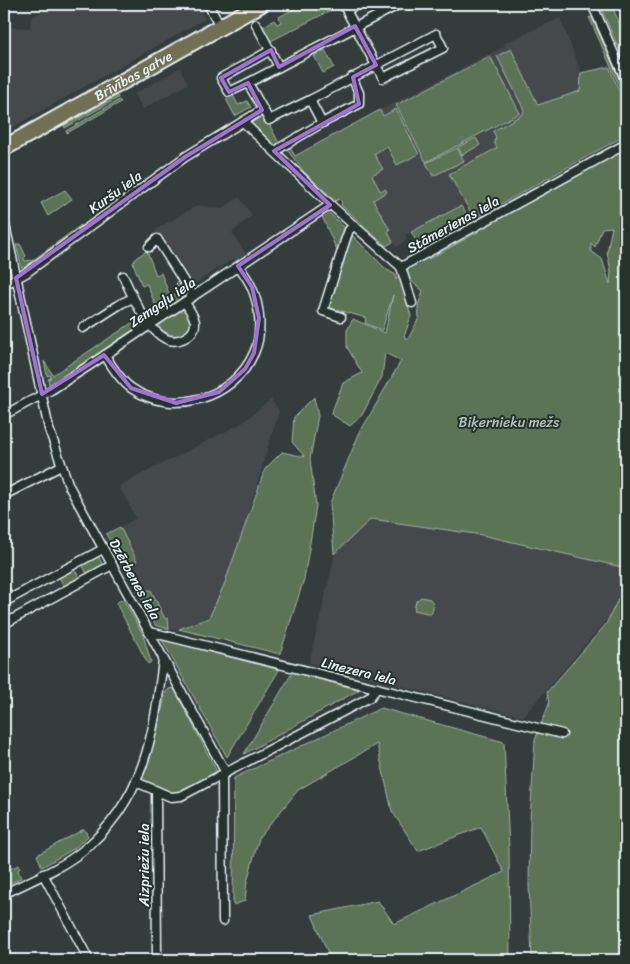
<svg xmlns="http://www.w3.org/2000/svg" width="630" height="964" viewBox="0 0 630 964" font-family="Sriracha,sans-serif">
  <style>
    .built { fill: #44494b }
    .green { fill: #5c7357; stroke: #a2b2a8; fill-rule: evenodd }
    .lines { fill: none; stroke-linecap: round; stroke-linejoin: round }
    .street-casing { stroke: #e8f1f8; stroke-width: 11 }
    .highway-casing { stroke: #e8f1f8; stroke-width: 19 }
    .street { stroke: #26332d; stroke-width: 8 }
    .highway { stroke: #716f52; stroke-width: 15 }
    .marked { fill: none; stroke: #a171d3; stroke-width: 4; stroke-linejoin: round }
    .labels { text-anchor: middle; stroke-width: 4; stroke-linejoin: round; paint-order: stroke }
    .street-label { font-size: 14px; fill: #e8f1f8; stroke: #26332d }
    .park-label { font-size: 14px; fill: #b0bfb8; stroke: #26332d }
  </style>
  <rect width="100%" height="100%" fill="#343d3b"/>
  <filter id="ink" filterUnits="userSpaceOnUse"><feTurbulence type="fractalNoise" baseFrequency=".02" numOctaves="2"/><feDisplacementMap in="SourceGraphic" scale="10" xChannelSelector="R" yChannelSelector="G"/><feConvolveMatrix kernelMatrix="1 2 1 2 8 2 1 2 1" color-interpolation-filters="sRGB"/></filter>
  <g filter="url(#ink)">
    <g class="built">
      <polygon points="56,4 197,4 205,19 4,132 4,37 9,36 9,27 30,28 31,18"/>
      <polygon points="560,18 581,72 606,68 467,203 405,235 407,240 396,247 390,236 342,202 305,169 373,114 505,46 504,43"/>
      <polygon points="180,68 188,84 143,109 134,94"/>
      <polygon points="239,197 252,215 232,233 247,255 236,261 234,258 190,287 155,230 198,205 222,209"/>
      <polygon points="271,399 279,411 237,550 229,591 210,638 155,625 151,590 138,589 125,568 137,561 120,527 136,518 119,486 242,423"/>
      <polygon points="362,441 626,466 626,597 523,717 309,663"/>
    </g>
    <g class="green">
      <polygon points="303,4 340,4 341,5 269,42 261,28 274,20 277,24 281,22 279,17"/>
      <polygon points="599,4 611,4 626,38 626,64"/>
      <polygon points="589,17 592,18 626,94 626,101"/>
      <polygon points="511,49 538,105 580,91 581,73 609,67 626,106 626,135 487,212 473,217 449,174 497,148 494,142 496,137 493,131 523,114 524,110 497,56"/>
      <polygon points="325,50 334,67 323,73 314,56"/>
      <polygon points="490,56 520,113 426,162 396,105"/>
      <polygon points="233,95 238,105 247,101 251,107 235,116 226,99"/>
      <polygon points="117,96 118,98 65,128 64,126"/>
      <polygon points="119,100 121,102 67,133 66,131"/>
      <polygon points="396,109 419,154 397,165 387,146 374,154 383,169 372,175 380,191 385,189 387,192 373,200 390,230 388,232 393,242 386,246 341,205 342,202 339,199 336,201 304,172 285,147 289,145 295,156 380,110 383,116"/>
      <polygon points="260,113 268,125 269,124 280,145 275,147 273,145 251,125 251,121"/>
      <polygon points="476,138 480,145 462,155 458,147"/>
      <polygon points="626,138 626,141 480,220 474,219 487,214"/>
      <polygon points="457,148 464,161 433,176 426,163"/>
      <path d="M626 149V568L482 535 371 519 334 554 330 503 359 434 401 361 385 353 382 377 362 415 350 426 331 414 343 383 362 373 347 347V330L353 319 385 333 393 295 382 330 365 323 366 318 328 307 345 250 351 234 387 270 396 275V280L397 277H400L411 316 404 337 408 339 419 318 418 306 423 291 409 279 407 271 409 266 426 256 429 259 478 232 477 229ZM612 227 607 252 611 271 610 284 602 259 591 251V243L595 247 602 228Z"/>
      <polygon points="65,190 72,199 48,216 41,203"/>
      <polygon points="461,206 470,218 420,247 411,232"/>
      <polygon points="326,210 346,229 338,253 321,214"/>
      <polygon points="470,220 472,222 470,225 422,252 420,249"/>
      <polygon points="81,225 82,226 24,269 22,268 16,245 20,244 26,256 24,258 25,261 31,260 32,261"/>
      <polygon points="147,251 156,275 161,273 170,296 180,292 176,283 181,281 187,292 187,295 152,318 145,314 146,311 156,307 147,284 142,286 133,263 137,257"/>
      <path d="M184 306 193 322C185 342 169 337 156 325Z"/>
      <polygon points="141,317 142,324 51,385 49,384 48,379 51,378 50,375 47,376 44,361 53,375"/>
      <polygon points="314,397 318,416 310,459 316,506 304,579 280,654 179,629 209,618 224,585 265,469 282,452 305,457 292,442 294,417"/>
      <polygon points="120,527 137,561 124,568 106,534"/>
      <polygon points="98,556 103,565 87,574 82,564"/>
      <polygon points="73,569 77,573 79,578 64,587 59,577"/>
      <polygon points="626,583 626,960 532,960 529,885 530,822 535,740 549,704 547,692 606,624"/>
      <polygon points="137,590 151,590 165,619 168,618 169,629 155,625"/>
      <path d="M421 597 430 599C434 603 434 609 431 614L414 610 416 601Z"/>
      <polygon points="123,599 143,635 151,662 148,664 116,603"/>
      <polygon points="165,638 279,670 227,757 162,640"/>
      <polygon points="292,672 359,690 244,754 292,673"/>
      <polygon points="173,688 175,690 218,774 174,793 141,779 156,736 166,692 169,689"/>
      <polygon points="381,708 504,742 509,849 510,960 331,960 312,915 378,901 394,924 504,872 481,827 418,851 392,811 377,744 298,790 259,838 247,882 245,901 233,905 234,778"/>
      <polygon points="84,829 88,836 75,848 42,867 37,855"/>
      <polygon points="19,865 20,868 18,870 21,878 5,886 4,883 4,871"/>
    </g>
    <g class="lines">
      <defs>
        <g id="street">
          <polyline points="208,4 220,26"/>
          <polyline points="592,4 626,81"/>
          <polyline points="4,5 4,4"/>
          <polyline points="347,10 359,4"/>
          <polyline points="256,24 279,67"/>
          <polyline points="248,83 229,92 221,78 271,50"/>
          <path d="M310 100 436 34 443 48 383 78C370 54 356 29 343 4"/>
          <polyline points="243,122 333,207 401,267"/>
          <polyline points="322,123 359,104 359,93 352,77"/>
          <polyline points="275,152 283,146 322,123 310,100 269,120 248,83 400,4"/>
          <polyline points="4,220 49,429 69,486 226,773"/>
          <polyline points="149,247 157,239 193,296"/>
          <polyline points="401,267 626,144"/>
          <polyline points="401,267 412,303"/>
          <path d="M123 276C132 295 146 329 166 339 177 344 196 336 195 322 194 315 188 308 185 302"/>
          <polyline points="4,285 26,273 185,157 262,110"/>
          <polyline points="341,317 323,311 345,241 349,230 354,226"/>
          <polyline points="83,328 122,303 133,298"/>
          <path d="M105 355C112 367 120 380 131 388 172 417 234 399 254 353 263 333 260 305 251 286 248 279 243 273 239 266"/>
          <polyline points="4,415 51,390 90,365 330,205"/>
          <polyline points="4,495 61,466"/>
          <polyline points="4,589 10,599"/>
          <polyline points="4,602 103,549"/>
          <polyline points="4,624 112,565"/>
          <polyline points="150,632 562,734"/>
          <polyline points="222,776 223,921"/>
          <polyline points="136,782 171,797 181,796 342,712 370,697 377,688"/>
          <polyline points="156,791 157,960"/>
          <polyline points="43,874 89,960"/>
          <path d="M4 894C29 881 58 870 81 852 144 802 154 735 163 660"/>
          <polyline points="4,954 7,960"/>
        </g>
        <g id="highway">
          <path id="s1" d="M4 148 261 4"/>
        </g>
      </defs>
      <use href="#street" class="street-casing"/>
      <use href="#highway" class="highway-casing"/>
      <use href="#street" class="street"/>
      <use href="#highway" class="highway"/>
    </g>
  </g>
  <path class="marked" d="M355 26 376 65 353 77 359 104 274 151 330 205 238 266 252 287 259 318 254 353 245 369 219 392 176 403 131 388 104 355 42 394 16 278 185 157 262 110 248 83 229 92 221 78 271 50 279 67Z"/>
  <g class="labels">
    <g class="street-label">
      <text dy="5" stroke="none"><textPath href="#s1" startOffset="148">Brīvības gatve</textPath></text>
      <text transform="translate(115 192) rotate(-36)" y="5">Kuršu iela</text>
      <text transform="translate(453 224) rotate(-29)" y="5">Stāmerienas iela</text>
      <text transform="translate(162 302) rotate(-34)" y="5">Zemgaļu iela</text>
      <text transform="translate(135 579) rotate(61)" y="5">Dzērbenes iela</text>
      <text transform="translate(359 671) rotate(14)" y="5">Linezera iela</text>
      <text transform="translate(144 865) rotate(-90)" y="5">Aizpriežu iela</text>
    </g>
    <g class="park-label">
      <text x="509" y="427">Biķernieku mežs</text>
    </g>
  </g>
  <rect width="630" height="964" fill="none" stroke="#26332d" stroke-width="20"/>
  <rect x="10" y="10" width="610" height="944" fill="none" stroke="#e8f1f8" stroke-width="2" filter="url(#ink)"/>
</svg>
